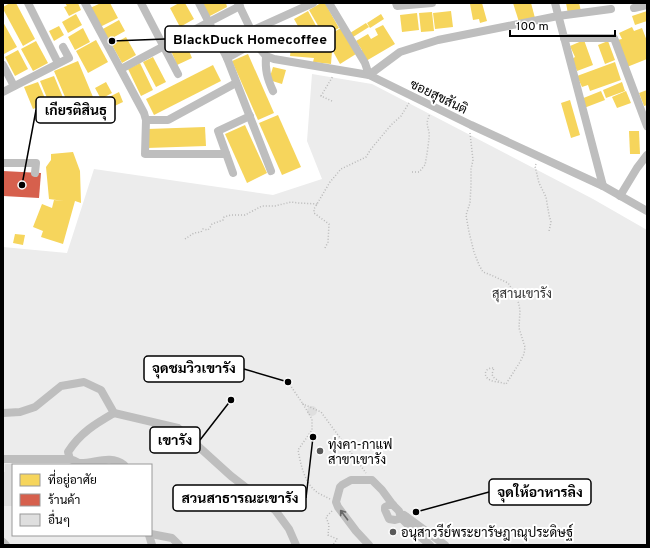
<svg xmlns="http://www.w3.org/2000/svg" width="650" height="548" viewBox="0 0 650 548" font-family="Overpass,Sarabun,sans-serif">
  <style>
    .green { fill: #ececec; fill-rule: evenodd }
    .homes { fill: #f6d55c }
    .shops { fill: #d6604d }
    .building { fill: #dfdfdf }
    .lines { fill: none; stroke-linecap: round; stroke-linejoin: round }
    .path { stroke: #b9b9b9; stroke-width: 1.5; stroke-dasharray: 1 2; stroke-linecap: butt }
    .minor { stroke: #bebebe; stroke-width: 8 }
    .oneway { stroke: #686868 }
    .poi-dot { fill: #595959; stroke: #fff; stroke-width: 1.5 }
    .labels { text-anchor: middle; stroke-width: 4; stroke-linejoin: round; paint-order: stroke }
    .street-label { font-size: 13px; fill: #000; stroke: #fff }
    .park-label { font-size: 13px; fill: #333; stroke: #fff }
    .poi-label { font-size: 13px; fill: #000; stroke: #fff; text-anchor: start }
    .leader { fill: none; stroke: #000; stroke-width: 1.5 }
    .callout-dot { fill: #000; stroke: #fff; stroke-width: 1.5 }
    .callout { fill: #fff; stroke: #000; stroke-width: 1.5 }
    .callout-label { font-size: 14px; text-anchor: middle; font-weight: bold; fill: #000 }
  </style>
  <rect width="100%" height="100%" fill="#fff"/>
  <path class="green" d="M312 74 372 84 593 199 647 230V545H3V247L67 253 94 169 273 195 322 179 307 141ZM13 465H151V535H13Z"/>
  <g class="homes">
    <polygon points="10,3 16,3 35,39 23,46 3,9 3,7"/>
    <polygon points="65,3 78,3 81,10 69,16 64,7 67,6"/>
    <polygon points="101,3 110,3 118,18 100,27 90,8"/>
    <polygon points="179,3 185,3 194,19 180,27 170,8"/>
    <polygon points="201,3 226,3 227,7 208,17"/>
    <polygon points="321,3 325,3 339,28 324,36 309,10"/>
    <polygon points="472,3 482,3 487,21 480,23 479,19 473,20 470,4"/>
    <polygon points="513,3 531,3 535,18 519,22"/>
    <polygon points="566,3 579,3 581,11 568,14"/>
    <polygon points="308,11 321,35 307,42 294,19"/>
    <polygon points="451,11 453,27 435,29 433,13"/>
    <polygon points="647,11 647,21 635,25 632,16"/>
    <polygon points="432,12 434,31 421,32 419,13"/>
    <polygon points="417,13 419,30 402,32 400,15"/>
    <polygon points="76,14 82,25 68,33 62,22"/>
    <polygon points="381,14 384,19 370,28 367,23"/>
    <polygon points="119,20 125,31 107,41 101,30"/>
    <polygon points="3,22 17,47 4,54 3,53"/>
    <polygon points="366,23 369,27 353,37 350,33"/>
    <polygon points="383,25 395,44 366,61 360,51 362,50 356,41 368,34 371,39 378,35 375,29"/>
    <polygon points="59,26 64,35 54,41 49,31"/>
    <polygon points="632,27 634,31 642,28 647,41 647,59 627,67 617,40 622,39 619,33"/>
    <polygon points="83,28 90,42 75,50 68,37"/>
    <polygon points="341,28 356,54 340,64 325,37"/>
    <polygon points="126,37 136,55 122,63 112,45"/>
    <polygon points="184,39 192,58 177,65 169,46"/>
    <polygon points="96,40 108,62 88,73 76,51"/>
    <polygon points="584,40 593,65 577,71 572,59 575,57 570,46"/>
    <polygon points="36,41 48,63 33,71 21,49"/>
    <polygon points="608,41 615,60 605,64 598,45"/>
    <polygon points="310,43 322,44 321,50 332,51 331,64 313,62 314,58 290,56 291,48 303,49 304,46 310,46"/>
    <polygon points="18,50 28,69 15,76 5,57"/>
    <polygon points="248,54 274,113 258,120 232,61"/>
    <polygon points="153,57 166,82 156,87 143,62"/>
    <polygon points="78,61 93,97 82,101 81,98 68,104 54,71"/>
    <polygon points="615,62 621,80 590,91 588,85 582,87 577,76"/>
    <polygon points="140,63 153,90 141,96 128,69"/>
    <polygon points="213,65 221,81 154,115 146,99"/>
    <polygon points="273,67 286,70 282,84 269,80"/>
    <polygon points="54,76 64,100 50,105 40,81"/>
    <polygon points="38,82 47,103 33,109 24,87"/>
    <polygon points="106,82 112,93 101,99 95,88"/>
    <polygon points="622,82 625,91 606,98 603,90"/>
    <polygon points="647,90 647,105 644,106 639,93"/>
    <polygon points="601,91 605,100 584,108 581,99"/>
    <polygon points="626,91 631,103 617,108 612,97"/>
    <polygon points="119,92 123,102 104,111 99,102"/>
    <polygon points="570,100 580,135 571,138 561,103"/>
    <polygon points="278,115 301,167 282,175 259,123"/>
    <polygon points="245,125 267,173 247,183 225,134"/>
    <polygon points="205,127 206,146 147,148 147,129"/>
    <polygon points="629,131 639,131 640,154 630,154"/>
    <polygon points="73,152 80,171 81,203 75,201 63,244 41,237 43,231 33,227 42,204 52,208 54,200 64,201 49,199 46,167 51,160 51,154"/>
    <polygon points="15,234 25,235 23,245 13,243"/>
  </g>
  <polygon class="shops" points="3,171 41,173 39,198 3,196"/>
  <g class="building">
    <circle cx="312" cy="411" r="5"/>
    <polygon points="5,464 13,464 13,506 3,506 3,472 5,472"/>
  </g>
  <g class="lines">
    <g class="path">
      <polyline points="332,101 321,96 333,76"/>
      <path d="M470 133 473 160 471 169V185L470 203 466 215 469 232 474 252 479 265 483 272 491 275 508 283 512 289 517 296 520 310 519 328 525 347 524 354 520 362 506 384C501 382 494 382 490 380 482 376 485 367 494 368L492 374 493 377 499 381"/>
      <polyline points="536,164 535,166 539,183 546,197 549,215 551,222 549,231"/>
      <path d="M412 172H419C421 170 423 167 425 165 426 160 430 137 429 132 427 124 426 122 430 114"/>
      <polyline points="185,239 194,233 201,232 203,229 208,230 211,226 212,224 223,220 224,217 231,215 245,215 262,206 275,206 291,202 299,203 318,204"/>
      <polyline points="325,248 328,242 329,224 314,213 314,209 330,182 341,169 366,157 371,149 391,125 401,116 409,103"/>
      <polyline points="288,382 303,404"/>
      <path d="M330 499C326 497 322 495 318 493 304 483 301 465 298 450L312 430V419L303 404 321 412 366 473"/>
      <polyline points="332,511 326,517 329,525 328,535 337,539 333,545"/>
    </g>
    <g class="minor">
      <polyline points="28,3 58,63"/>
      <polyline points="85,3 144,113 146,120 145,154 226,154"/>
      <polyline points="141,3 178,74"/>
      <polyline points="199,3 227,58 271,171"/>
      <polyline points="238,3 260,49 266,56 274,59 369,75 471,125 603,186 647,211"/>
      <polyline points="329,3 365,63 369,75 400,52 438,40 558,16 611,9"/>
      <polyline points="396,3 397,6 432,3"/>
      <polyline points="555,3 603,186"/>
      <polyline points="634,8 647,5"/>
      <polyline points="251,31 313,3"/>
      <polyline points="564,38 614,38 647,126"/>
      <path d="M266 56C265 70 267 78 273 91"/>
      <polyline points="227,58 256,42"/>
      <polyline points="3,65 14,86"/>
      <polyline points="121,69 209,22 240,6"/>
      <polyline points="3,92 69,58 63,47"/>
      <polyline points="146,120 168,120 236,83"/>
      <polyline points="3,163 36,163 35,173"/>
      <polyline points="233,173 218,131 250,116"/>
      <polyline points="620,196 637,168 647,155"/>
      <polyline points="3,413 20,412 35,407 61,386 84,382 101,390 114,413 178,428 231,476 275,510 289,529 296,545"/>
      <path d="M114 413C95 424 80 433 68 452L70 459C73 460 77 462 79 463 94 464 110 454 124 465"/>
      <polyline points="3,459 70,459"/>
      <polyline points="393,505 389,505 385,507 385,510 389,519 395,520 406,517"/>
      <polyline points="404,515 445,545"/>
      <polyline points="151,534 172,538 179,545"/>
      <polyline points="149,535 152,545"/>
      <polyline points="3,542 6,545"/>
      <polyline points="369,545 356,531 338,507 336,502 340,487 342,485 351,480 372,480 382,490 393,505 399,511 401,518 416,533 430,545"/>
    </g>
  </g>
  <defs><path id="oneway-shaft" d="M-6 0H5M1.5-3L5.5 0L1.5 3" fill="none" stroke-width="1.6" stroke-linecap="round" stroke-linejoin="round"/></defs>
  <use class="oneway" href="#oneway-shaft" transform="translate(344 515) rotate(-127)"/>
  <g class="poi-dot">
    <circle cx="320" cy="451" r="4"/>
    <circle cx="393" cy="532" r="4"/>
  </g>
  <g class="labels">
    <g class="street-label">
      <text transform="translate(439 96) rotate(26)" y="5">ซอยสุขสันติ</text>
    </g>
    <g class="park-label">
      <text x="522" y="298">สุสานเขารัง</text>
    </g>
    <g class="poi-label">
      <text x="328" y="449">ทุ่งคา-กาแฟ<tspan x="328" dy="15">สาขาเขารัง</tspan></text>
      <text x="401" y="537">อนุสาวรีย์พระยารัษฎาณุประดิษฐ์</text>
    </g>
  </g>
  <path class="leader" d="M112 41L165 39M22 185L36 110M288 382L244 369M231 400L200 440M416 512L489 492M313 437L306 498"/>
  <g class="callout-dot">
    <circle cx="112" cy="41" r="4"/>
    <circle cx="22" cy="185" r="4"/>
    <circle cx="288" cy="382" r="4"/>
    <circle cx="231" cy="400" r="4"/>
    <circle cx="416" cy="512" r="4"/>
    <circle cx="313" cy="437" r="4"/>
  </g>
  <g class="callout">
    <rect x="165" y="26" width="170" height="26" rx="4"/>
    <rect x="36" y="97" width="79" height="26" rx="4"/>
    <rect x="144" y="356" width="100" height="26" rx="4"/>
    <rect x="150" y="427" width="50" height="26" rx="4"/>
    <rect x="489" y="479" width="102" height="26" rx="4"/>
    <rect x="173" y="485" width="133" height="26" rx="4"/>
  </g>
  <g class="callout-label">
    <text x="250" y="44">BlackDuck Homecoffee</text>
    <text x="76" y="115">เกียรติสินธุ</text>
    <text x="194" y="373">จุดชมวิวเขารัง</text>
    <text x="175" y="445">เขารัง</text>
    <text x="540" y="497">จุดให้อาหารลิง</text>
    <text x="240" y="503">สวนสาธารณะเขารัง</text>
  </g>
  <rect width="650" height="548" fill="none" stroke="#000000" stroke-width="8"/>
  <rect x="12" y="464" width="140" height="72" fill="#ffffff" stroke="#999999"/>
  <rect x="20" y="474" width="20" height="12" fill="#f6d55c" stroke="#999999"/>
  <text x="48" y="484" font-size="12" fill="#000000">ที่อยู่อาศัย</text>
  <rect x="20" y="494" width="20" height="12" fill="#d6604d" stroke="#999999"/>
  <text x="48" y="504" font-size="12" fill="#000000">ร้านค้า</text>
  <rect x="20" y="514" width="20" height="12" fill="#dfdfdf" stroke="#999999"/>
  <text x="48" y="524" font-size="12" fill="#000000">อื่นๆ</text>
  <path d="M510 30v6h105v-6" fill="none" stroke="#000000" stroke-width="2"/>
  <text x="516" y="30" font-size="12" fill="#000000" stroke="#ffffff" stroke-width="3" paint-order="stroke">100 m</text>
</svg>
